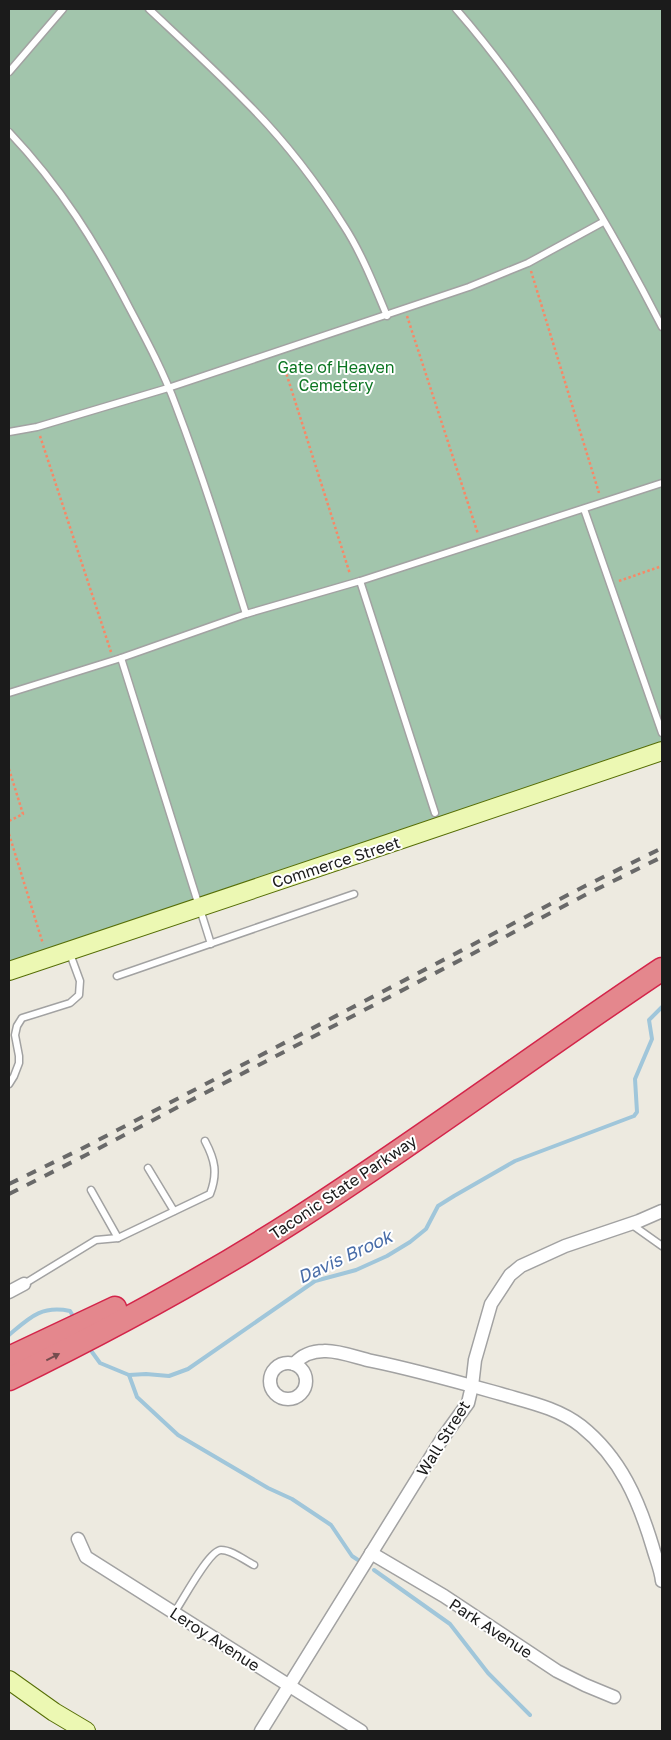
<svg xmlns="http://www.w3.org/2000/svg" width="671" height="1740" viewBox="0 0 671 1740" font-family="'Golos Text',sans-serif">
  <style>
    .cemetery { fill: #a2c5ac }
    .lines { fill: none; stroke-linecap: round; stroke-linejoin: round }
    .stream { stroke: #a0c6da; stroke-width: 4 }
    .lane-casing { stroke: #a2a2a2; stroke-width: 9 }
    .street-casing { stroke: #a2a2a2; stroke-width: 15 }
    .secondary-casing { stroke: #566e06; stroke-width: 20 }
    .highway-casing { stroke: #d3254a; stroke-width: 25 }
    .path { stroke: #f88866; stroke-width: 2.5; stroke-dasharray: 2.5 2.5; stroke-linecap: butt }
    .lane { stroke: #fff; stroke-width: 6 }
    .street { stroke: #fff; stroke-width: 12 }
    .secondary { stroke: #ecf8b3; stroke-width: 18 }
    .highway { stroke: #e4878d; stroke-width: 22 }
    .rail { stroke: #696969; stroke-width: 4; stroke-dasharray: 10 10; stroke-linecap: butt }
    .oneway { fill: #754c4e }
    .labels { text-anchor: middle; stroke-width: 4; stroke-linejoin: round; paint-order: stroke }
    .park-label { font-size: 16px; fill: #0c7622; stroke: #fff }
    .street-label { font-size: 16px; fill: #1b1b1b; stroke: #fff }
    .water-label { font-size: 18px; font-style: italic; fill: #496da8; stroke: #fff }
  </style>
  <rect width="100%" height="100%" fill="#edeae0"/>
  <polygon class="cemetery" points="9,9 662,9 662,745 9,965"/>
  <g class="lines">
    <g class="stream">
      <path d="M9 1335C29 1318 41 1305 70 1311L73 1316"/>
      <polyline points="92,1352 100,1363 129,1375 146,1374 169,1376 188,1369 315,1281 356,1270 387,1256 410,1242 426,1229 438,1206 454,1196 515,1161 634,1116 637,1112 635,1079 652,1039 649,1020 662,1007"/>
      <polyline points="129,1375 137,1397 178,1435 268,1488 292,1499 331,1525 352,1556 361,1562"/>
      <polyline points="374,1570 450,1624 488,1673 530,1715"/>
    </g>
    <defs>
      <g id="lane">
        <path d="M149 9C182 40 216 71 248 104 284 140 317 183 344 226 361 252 375 287 387 316"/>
        <path d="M456 9C538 103 605 216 662 327"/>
        <polyline points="9,72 63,9"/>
        <path d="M9 132C61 187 96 243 130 309 147 341 164 373 176 406 202 474 224 544 246 614"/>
        <polyline points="9,432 37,427 168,388 469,287 528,263 603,222"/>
        <polyline points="584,509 662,733"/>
        <polyline points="360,581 435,813"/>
        <polyline points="121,658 211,944"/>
        <polyline points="9,693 121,658 246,614 360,581 662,483"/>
        <polyline points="117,976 354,894"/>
        <polyline points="9,1084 14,1076 19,1063 19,1056 15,1035 17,1026 22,1018 70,1003 79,995 80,981 69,951"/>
        <polyline points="148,1168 174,1211"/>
        <polyline points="91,1190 118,1238"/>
        <polyline points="631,1224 662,1246"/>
        <path d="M24 1284 96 1240 118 1238 210 1194C218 1173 215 1160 205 1141"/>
        <path d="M174 1613C182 1602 209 1550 221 1550 232 1550 244 1560 254 1565"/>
      </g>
      <g id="street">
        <polyline points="9,1292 24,1284"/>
        <circle cx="288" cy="1381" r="18"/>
        <path d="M294 1364C302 1355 312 1351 324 1351 338 1350 358 1358 372 1361 416 1370 458 1382 501 1394 528 1402 558 1408 581 1426 621 1458 639 1501 653 1548 656 1559 661 1570 662 1581"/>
        <polyline points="78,1539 86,1557 361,1731"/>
        <polyline points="371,1553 444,1596 557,1671 585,1685 614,1697"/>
        <polyline points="261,1731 442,1439 468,1403 472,1386 475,1360 491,1304 510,1275 521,1266 565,1246 639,1221 662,1211"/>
      </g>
      <g id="secondary">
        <path d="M9 971C226 897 445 826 662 751"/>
        <polyline points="9,1680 54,1712 86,1731"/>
      </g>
      <g id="highway">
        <polyline points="9,1358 115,1308"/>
        <path d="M9 1379C107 1331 202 1280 294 1221 419 1141 539 1051 662 969"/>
      </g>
    </defs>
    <use href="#lane" class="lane-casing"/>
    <use href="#street" class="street-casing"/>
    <use href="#secondary" class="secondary-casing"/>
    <use href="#highway" class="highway-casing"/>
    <g class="path">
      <polyline points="531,271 599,493"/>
      <polyline points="407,316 478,534"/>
      <polyline points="282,360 350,574"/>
      <polyline points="40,436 111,652"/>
      <polyline points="619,581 662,566"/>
      <polyline points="9,769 23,814 9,821"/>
      <polyline points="9,834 43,944"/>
    </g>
    <use href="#lane" class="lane"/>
    <use href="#street" class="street"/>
    <use href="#secondary" class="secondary"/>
    <use href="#highway" class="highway"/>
    <g class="rail">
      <polyline points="9,1184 83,1148 585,886 662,848"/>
      <polyline points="9,1194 86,1155 589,893 662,857"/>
    </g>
  </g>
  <defs><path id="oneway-solid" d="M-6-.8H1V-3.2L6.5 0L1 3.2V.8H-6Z" transform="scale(1.25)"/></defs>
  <use class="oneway" href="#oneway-solid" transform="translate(53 1357) rotate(-27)"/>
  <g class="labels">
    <g class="park-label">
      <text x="336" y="373">Gate of Heaven<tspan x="336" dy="18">Cemetery</tspan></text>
    </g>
    <g class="street-label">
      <text transform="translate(336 862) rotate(-18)" y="6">Commerce Street</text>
      <text transform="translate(343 1187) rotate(-34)" y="6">Taconic State Parkway</text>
      <text transform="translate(443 1438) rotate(-58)" y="6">Wall Street</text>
      <text transform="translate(491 1628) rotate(33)" y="6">Park Avenue</text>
      <text transform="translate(215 1639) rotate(33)" y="6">Leroy Avenue</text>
    </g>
    <g class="water-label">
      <text transform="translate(345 1257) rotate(-25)" y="6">Davis Brook</text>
    </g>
  </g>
  <rect width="671" height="1740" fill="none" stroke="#1b1b1b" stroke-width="20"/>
</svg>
